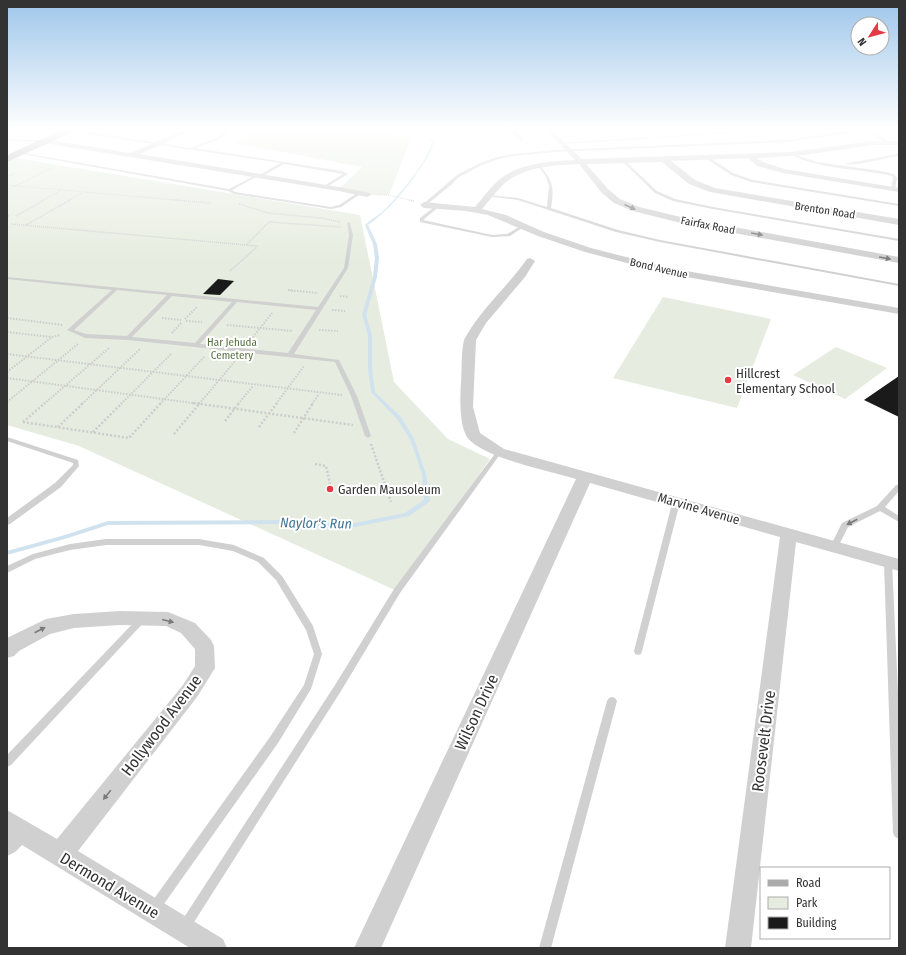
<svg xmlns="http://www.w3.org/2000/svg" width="906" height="955" viewBox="0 0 906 955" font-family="'Fira Sans Condensed',sans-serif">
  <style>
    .green { fill: #e6ecdf }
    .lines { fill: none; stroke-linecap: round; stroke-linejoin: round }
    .stream { fill: #cfe2ee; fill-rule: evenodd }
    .building { fill: #1a1a1a }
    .path-far3 { stroke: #cdcdcd; stroke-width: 1; stroke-dasharray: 1 1; stroke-linecap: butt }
    .path-far2 { stroke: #cdcdcd; stroke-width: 1.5; stroke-dasharray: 1 1; stroke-linecap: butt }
    .path-far1 { stroke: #cdcdcd; stroke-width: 2; stroke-dasharray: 1.5 1.5; stroke-linecap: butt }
    .path { stroke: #cdcdcd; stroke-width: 2.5; stroke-dasharray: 2 2; stroke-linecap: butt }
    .service { fill: #d0d0d0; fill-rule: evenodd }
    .minor { fill: #d0d0d0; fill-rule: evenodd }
    .primary { fill: #ababab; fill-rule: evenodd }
    .oneway { fill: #7a7a7a }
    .poi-dot { fill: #e63946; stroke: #fff; stroke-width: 1.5 }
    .labels { text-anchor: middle; stroke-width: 4; stroke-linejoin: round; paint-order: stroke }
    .far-street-label { font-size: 11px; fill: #333; stroke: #fff }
    .far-park-label { font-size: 11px; fill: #56703f; stroke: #fff }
    .poi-label { font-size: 13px; fill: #333; stroke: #fff; text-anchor: start }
    .street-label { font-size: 13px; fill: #333; stroke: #fff }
    .water-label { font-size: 14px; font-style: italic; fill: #3f7597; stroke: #fff }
    .near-street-label { font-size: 16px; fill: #333; stroke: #fff }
  </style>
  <rect width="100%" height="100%" fill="#fff"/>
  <g class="green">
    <polygon points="256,129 363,129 411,138 389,195 367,195 339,189 362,167 235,143"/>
    <polygon points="10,157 360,215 394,382 448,439 490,459 397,591 79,446 7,425 7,159"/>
    <polygon points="663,297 771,319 737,408 613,378"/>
    <polygon points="836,347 887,368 845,399 793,375"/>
  </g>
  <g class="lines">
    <path class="stream" d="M404 129H407L427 136 434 142C432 152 426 161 420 169 405 191 389 210 368 225L377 244 379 258 377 277 366 315 372 335V368L375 392 401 417 414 439 426 474 430 501 429 502 409 516 345 529 292 524 108 525 68 538 7 555V551L65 535 108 521 292 520 345 525 405 513 424 500 422 474 410 439 397 419 371 392 368 368V335L362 315 373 277 375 258 373 244 365 225C370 220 376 217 382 212 397 198 427 162 432 142L425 136Z"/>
  </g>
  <g class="building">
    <polygon points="218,279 234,281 220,295 203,294"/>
    <polygon points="899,376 899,417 864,400"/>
  </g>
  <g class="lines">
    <g class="path-far3">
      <polyline points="7,177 15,173"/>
      <polyline points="7,185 186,201"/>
      <polyline points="7,190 51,168"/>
      <polyline points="378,195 389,195 413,201"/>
      <polyline points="42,201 61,190"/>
      <polyline points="68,201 82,193"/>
    </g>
    <g class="path-far2">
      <polyline points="174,200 211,203"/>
      <polyline points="409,200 414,201"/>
      <polyline points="239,204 268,213 321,218 340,222"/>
      <polyline points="16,216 44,200"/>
      <polyline points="11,224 246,245 269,222 341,227"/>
      <polyline points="26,225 70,200"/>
      <polyline points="230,271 258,246 246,245"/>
      <polyline points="288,290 295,291"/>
    </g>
    <g class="path-far1">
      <polyline points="288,290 318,293"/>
      <polyline points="340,296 349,297"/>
      <polyline points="332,310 345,311"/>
      <polyline points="7,318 63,325"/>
      <polyline points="162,318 181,320"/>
      <polyline points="185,319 197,307"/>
      <polyline points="186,321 202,322"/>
      <polyline points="227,325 293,331"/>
      <polyline points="319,330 338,331"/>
      <polyline points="7,332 52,337"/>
      <polyline points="172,333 182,322"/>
      <polyline points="249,342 272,313"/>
      <polyline points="7,354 342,395"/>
      <polyline points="7,372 52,337 60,335"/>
      <polyline points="7,378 200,404"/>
      <polyline points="7,402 78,344"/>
      <polyline points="44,404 109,348"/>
      <polyline points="82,404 140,349"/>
      <polyline points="121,404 172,353"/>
      <polyline points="160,404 205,356"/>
      <polyline points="199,404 236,360"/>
      <polyline points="238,404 253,386"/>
      <polyline points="276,404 304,366"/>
      <polyline points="312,404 319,394"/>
    </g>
    <g class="path">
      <polyline points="193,403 353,425"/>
      <polyline points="225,421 239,403"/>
      <polyline points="23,422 129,438 161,403"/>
      <polyline points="23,422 45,403"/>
      <polyline points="58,427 83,403"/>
      <polyline points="259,427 277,403"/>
      <polyline points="93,432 122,403"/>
      <polyline points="294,433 313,403"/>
      <polyline points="174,434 200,403"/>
      <polyline points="371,444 391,502"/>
      <polyline points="315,464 326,466 330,484"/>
    </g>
    <g class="service">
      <polygon points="69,129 190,148 218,137 228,129 231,129 220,139 195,148 342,171 348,174 325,188 324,188 324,186 343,174 284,164 261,177 258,176 232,190 235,192 331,207 339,205 359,192 362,193 341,207 331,209 234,194 228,191 16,153 18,152 229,189 256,175 258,176 280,163 68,131"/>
      <polygon points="510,129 513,129 523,139 523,141 521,141"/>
      <polygon points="780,129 796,129 561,144 559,143"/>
      <polygon points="850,131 874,132 891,143 888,144 872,134 850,133 786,142 556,152 513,156 499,159 482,165 459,177 451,185 425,206 422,205 457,175 480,163 497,157 513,154 556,150 786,140"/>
      <polygon points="7,139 44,140 46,141 44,142 7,141"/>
      <path d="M898 152H899V155L897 156C885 158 854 167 844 164L896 154Z"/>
      <path d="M791 153 817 162 881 171 894 174 897 178 895 189 893 190 891 189 893 178 892 176C858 168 823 170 791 155Z"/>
      <polygon points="705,156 707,156 733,173 753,180 899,204 899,206 751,182 731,175 705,158"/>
      <polygon points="624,160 657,191 675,199 713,207 899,239 899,241 713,209 673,201 655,193 623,162"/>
      <path d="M538 166H540C554 181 554 189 551 208L618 230 660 240 899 284V286L660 242 616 232 518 200 488 196 490 195 518 198 547 207 549 186 546 177Z"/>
      <polygon points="438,204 441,205 423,220 492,235 507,234 522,225 525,226 510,236 492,237 420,222 420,218"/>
      <polygon points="7,214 9,215 9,217 7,218"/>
      <path d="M347 222 350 223 353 235 348 268 294 354 339 360 357 396 371 436 368 438 365 436 351 396 335 362 128 340 85 338 67 330 112 290 7 279V277L318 307 344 268 349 235ZM117 290 167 295 127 336 86 334 74 330ZM172 296 232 302 195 343 132 337ZM237 302 316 310 288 353 200 344Z"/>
      <polygon points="7,437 78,460 79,466 61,487 10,524 7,525 7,518 55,483 73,465 73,463 7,441"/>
      <polygon points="499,450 502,452 501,453 400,593 341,691 189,930 185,932 181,930 179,926 181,922 335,685 394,589 497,451"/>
      <polygon points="896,485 899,485 899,491 885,507 899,516 899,522 880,511 848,527 837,549 831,549 830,547 842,523 877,506"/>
      <polygon points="673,500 676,500 680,502 642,651 641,654 638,655 635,654 634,651"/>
      <polygon points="106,539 199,539 234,545 264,558 282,576 313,626 322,654 311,689 278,743 159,911 155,913 151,911 149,907 151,903 270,737 304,685 314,654 306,630 276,580 258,562 233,551 199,545 106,545 70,550 35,559 7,573 7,566 33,554 70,544"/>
      <polygon points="888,559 891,560 892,562 899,714 899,839 895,837 893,833 884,562 885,560"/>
      <polygon points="143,615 146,616 147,618 146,620 11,765 7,767 7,755 140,616"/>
      <polygon points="612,697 615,698 617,701 551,948 539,948 607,701 609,698"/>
    </g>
    <g class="minor">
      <polygon points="186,129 194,129 161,145 139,154 339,187 370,193 371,195 367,197 339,191 44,143 41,141 44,139 130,153"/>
      <path d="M545 129H591L588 131 555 133 582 159 791 152 872 141H899V145H872L804 155 757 158 763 162 784 169 899 188V192L783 173 757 166 748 158 671 161 695 180 715 188 899 219V225L710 192 689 184 662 162 586 164 608 189 620 199 639 207 685 218 899 257V263L685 224 633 211 614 203 602 193 579 164C554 165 524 167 505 183 496 191 490 200 482 209L506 215 544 232 591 248 669 268 899 308V314L669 274 585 252 538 236 488 215 466 211 424 208 420 205 424 202 475 207C483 198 490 187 500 179 520 163 550 161 575 160Z"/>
      <path d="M530 258 535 261 525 277 486 323 476 340 473 407 480 433 504 449 899 559V571L796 542 751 948H725L780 537 590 483 381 948H354L576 479C550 471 482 458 467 437 459 424 460 397 461 383 462 373 461 345 465 338 481 309 508 286 527 259Z"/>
      <polygon points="120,611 168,612 195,623 211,640 214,646 215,668 197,697 78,851 223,939 227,948 190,948 22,845 15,852 7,856 7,810 57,839 183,685 195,666 195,649 181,633 166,626 120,625 74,628 50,634 19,651 14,656 7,658 7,638 46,619 74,614"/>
    </g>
    <polygon class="primary" points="64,129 77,129 75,131 7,162 7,155"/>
  </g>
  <defs><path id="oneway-solid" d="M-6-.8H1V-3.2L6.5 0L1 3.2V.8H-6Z"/></defs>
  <g class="oneway">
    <use href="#oneway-solid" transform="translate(630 207) rotate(24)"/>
    <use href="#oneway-solid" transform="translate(757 234) rotate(10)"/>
    <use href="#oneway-solid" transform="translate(885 258) rotate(10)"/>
    <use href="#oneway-solid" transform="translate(852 522) rotate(153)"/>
    <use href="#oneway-solid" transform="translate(168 621) rotate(14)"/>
    <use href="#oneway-solid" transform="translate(40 630) rotate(-28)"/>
    <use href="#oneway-solid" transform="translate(107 795) rotate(129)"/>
  </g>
  <linearGradient id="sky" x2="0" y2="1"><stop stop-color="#9ec6ea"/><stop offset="0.49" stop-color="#fff"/><stop offset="1" stop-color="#fff" stop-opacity="0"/></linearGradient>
  <rect width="906" height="263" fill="url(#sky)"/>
  <g class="poi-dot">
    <circle cx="728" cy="380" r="4"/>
    <circle cx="330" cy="489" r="4"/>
  </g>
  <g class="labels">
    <g class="far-street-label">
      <text transform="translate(825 210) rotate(9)" y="4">Brenton Road</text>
      <text transform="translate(708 225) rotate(11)" y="4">Fairfax Road</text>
      <text transform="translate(659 268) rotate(13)" y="4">Bond Avenue</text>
    </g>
    <g class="far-park-label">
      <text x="232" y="346">Har Jehuda<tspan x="232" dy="13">Cemetery</tspan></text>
    </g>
    <g class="poi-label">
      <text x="736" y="378">Hillcrest<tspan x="736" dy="15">Elementary School</tspan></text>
      <text x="338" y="494">Garden Mausoleum</text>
    </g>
    <g class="street-label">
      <text transform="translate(699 508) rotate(16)" y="5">Marvine Avenue</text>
    </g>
    <g class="water-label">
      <text transform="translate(316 523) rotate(1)" y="5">Naylor's Run</text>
    </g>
    <g class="near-street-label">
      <text transform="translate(476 712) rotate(-65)" y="6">Wilson Drive</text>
      <text transform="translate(161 725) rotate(-53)" y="6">Hollywood Avenue</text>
      <text transform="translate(763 741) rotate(-83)" y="6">Roosevelt Drive</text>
      <text transform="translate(110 885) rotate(31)" y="6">Dermond Avenue</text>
    </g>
  </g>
  <rect width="906" height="955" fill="none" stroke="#333333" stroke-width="16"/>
  <rect x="760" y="867" width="130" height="72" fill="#ffffff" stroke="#adadad"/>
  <rect x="768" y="880" width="20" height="6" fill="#ababab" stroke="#adadad"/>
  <text x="796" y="887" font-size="12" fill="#333333">Road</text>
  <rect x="768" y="897" width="20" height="12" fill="#e6ecdf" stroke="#adadad"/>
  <text x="796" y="907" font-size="12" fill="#333333">Park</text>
  <rect x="768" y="917" width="20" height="12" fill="#1a1a1a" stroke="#adadad"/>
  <text x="796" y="927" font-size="12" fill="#333333">Building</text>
  <g transform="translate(870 36) rotate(234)"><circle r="19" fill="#ffffff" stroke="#adadad"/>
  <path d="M0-3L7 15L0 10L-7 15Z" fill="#e63946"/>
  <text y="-6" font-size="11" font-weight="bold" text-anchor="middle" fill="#333333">N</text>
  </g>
</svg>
